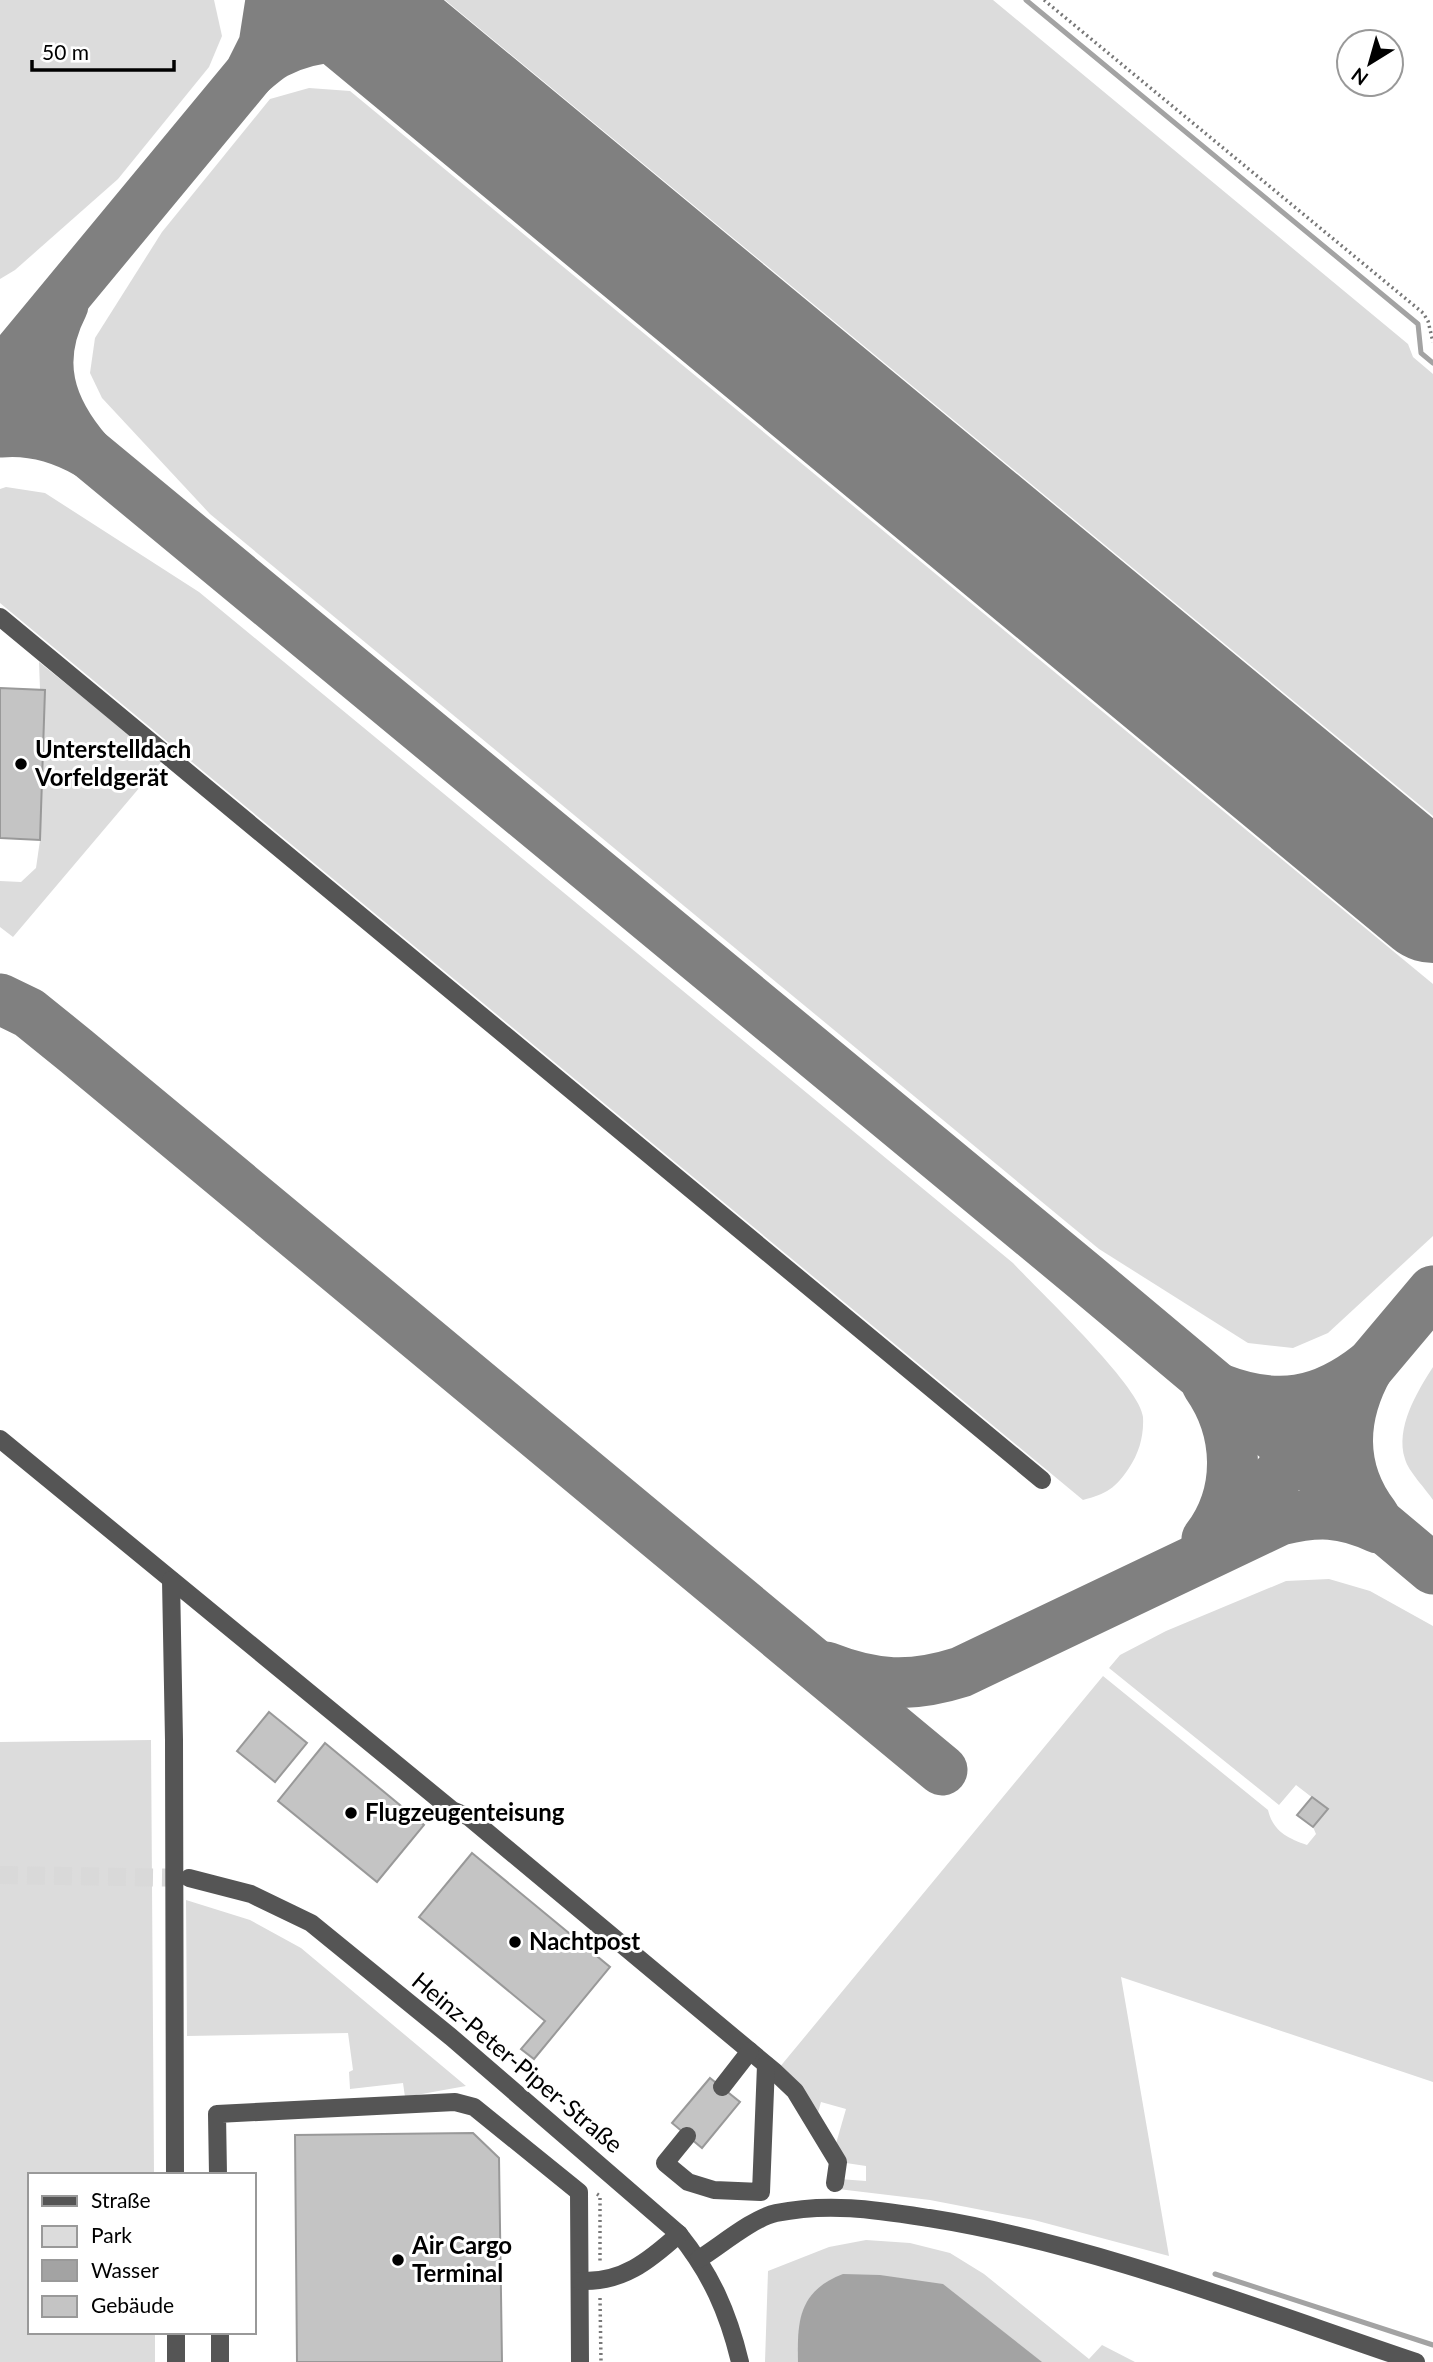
<svg xmlns="http://www.w3.org/2000/svg" width="1433" height="2362" viewBox="0 0 1433 2362" font-family="Lato,sans-serif">
  <style>
    .green { fill: #dcdcdc }
    .water { fill: #a3a3a3 }
    .lines { fill: none; stroke-linecap: round; stroke-linejoin: round }
    .stream { stroke: #a3a3a3; stroke-width: 5 }
    .taxiway { stroke: #808080; stroke-width: 51 }
    .runway { stroke: #808080; stroke-width: 126 }
    .building { fill: #c4c4c4; stroke: #999; stroke-width: 2 }
    .minor-tunnel { stroke: #d9d9d9; stroke-width: 18; stroke-dasharray: 18 9; stroke-linecap: butt }
    .path { stroke: #777; stroke-width: 3.5; stroke-dasharray: 2 3.5; stroke-linecap: butt }
    .minor { stroke: #555; stroke-width: 18 }
    .poi-dot { fill: #000; stroke: #fff; stroke-width: 2.5 }
    .labels { text-anchor: middle; stroke-width: 6; stroke-linejoin: round; paint-order: stroke }
    .poi-label { font-size: 24px; font-weight: bold; fill: #000; stroke: #fff; text-anchor: start }
    .street-label { font-size: 24px; fill: #000; stroke: #fff }
  </style>
  <rect width="100%" height="100%" fill="#fff"/>
  <g class="green">
    <polygon points="0,0 214,0 222,36 209,67 118,179 15,270 0,279"/>
    <polygon points="445,0 993,0 1408,344 1413,357 1433,374 1433,816"/>
    <polygon points="309,88 350,91 1433,984 1433,1236 1328,1333 1293,1348 1248,1343 1099,1249 210,514 102,398 90,373 95,338 162,232 270,99"/>
    <path d="M6 487 45 493 199 592 1013 1263C1038 1290 1141 1387 1143 1417 1144 1436 1139 1453 1129 1468 1116 1488 1106 1494 1083 1500L0 603V489Z"/>
    <polygon points="39,662 162,761 13,937 0,927 0,881 21,882 36,868 40,840 45,690 40,689"/>
    <path d="M1433 1367V1500C1426 1489 1408 1471 1405 1459 1395 1428 1417 1392 1433 1367Z"/>
    <path d="M1329 1579 1370 1591 1433 1626V2082L1121 1977 1169 2256 1034 2220 930 2200 838 2189 839 2179 866 2181V2166L846 2163 835 2147 846 2109 821 2102 817 2116 779 2068 1103 1676 1268 1810C1273 1831 1287 1838 1307 1845L1316 1834 1313 1827 1327 1809 1296 1785 1279 1805 1109 1668 1120 1655 1166 1631 1286 1581Z"/>
    <polygon points="151,1740 154,2175 30,2175 30,2332 155,2332 155,2362 0,2362 0,1742"/>
    <polygon points="186,1900 250,1920 301,1948 466,2086 405,2097 403,2083 350,2089 349,2072 353,2070 348,2033 187,2036"/>
    <polygon points="866,2240 910,2243 950,2253 984,2274 1089,2359 1102,2345 1135,2362 765,2362 768,2271 829,2247"/>
  </g>
  <path class="water" d="M843 2274 880 2275 943 2284 1042 2362H798C797 2320 799 2291 843 2274Z"/>
  <g class="lines">
    <g class="stream">
      <polyline points="1026,0 1418,324 1421,353 1433,363"/>
      <polyline points="1215,2274 1433,2345"/>
    </g>
    <g class="taxiway">
      <path d="M250 73C258 66 267 58 276 53 315 33 361 31 401 51 410 55 419 63 428 69"/>
      <polyline points="0,375 250,73 264,45 271,0"/>
      <polyline points="0,380 1085,1277 1433,1569"/>
      <path d="M0 432C32 429 60 437 88 453 49 408 34 361 63 305"/>
      <polyline points="0,999 29,1013 76,1051 942,1770"/>
      <path d="M1207 1384C1240 1431 1242 1493 1207 1539"/>
      <path d="M1220 1389C1277 1411 1321 1404 1369 1366 1341 1415 1338 1469 1374 1516"/>
      <polyline points="1225,1538 1433,1291"/>
      <path d="M826 1667C874 1686 911 1688 961 1672L1280 1520C1317 1511 1342 1511 1378 1528"/>
    </g>
    <polyline class="runway" points="345,0 1433,900"/>
  </g>
  <g class="building">
    <polygon points="0,688 45,690 40,840 0,838"/>
    <polygon points="269,1712 307,1743 275,1782 237,1751"/>
    <polygon points="325,1743 424,1825 377,1882 278,1801"/>
    <polygon points="1312,1797 1328,1809 1313,1827 1297,1815"/>
    <polygon points="472,1853 610,1967 534,2059 521,2049 545,2021 419,1917"/>
    <polygon points="710,2078 740,2102 702,2148 672,2123"/>
    <polygon points="473,2133 499,2158 502,2362 297,2362 295,2135"/>
  </g>
  <g class="lines">
    <polyline class="minor-tunnel" points="0,1875 189,1878"/>
    <g class="path">
      <polyline points="1044,0 1423,313 1428,321 1433,342"/>
      <polyline points="597,2194 600,2196 600,2262"/>
      <polyline points="600,2298 601,2362"/>
    </g>
    <g class="minor">
      <polyline points="0,617 1042,1480"/>
      <polyline points="0,1439 452,1810 469,1817 775,2072 795,2091 838,2162 835,2183"/>
      <polyline points="171,1580 174,1740 175,2175"/>
      <path d="M189 1878 251 1894 311 1923 451 2037 679 2234C711 2274 728 2312 740 2362"/>
      <polyline points="722,2087 750,2051"/>
      <polyline points="687,2136 665,2163 688,2182 714,2190 761,2192 766,2065"/>
      <polyline points="218,2175 217,2114 455,2102 474,2107 579,2192 580,2362"/>
      <path d="M699 2259C720 2246 753 2218 776 2213 829 2202 877 2210 929 2218 1093 2244 1258 2309 1416 2362"/>
      <path d="M580 2281C622 2283 649 2261 679 2234"/>
      <polyline points="176,2332 176,2362"/>
      <polyline points="220,2332 220,2362"/>
    </g>
  </g>
  <g class="poi-dot">
    <circle cx="21" cy="764" r="7"/>
    <circle cx="351" cy="1813" r="7"/>
    <circle cx="515" cy="1942" r="7"/>
    <circle cx="398" cy="2260" r="7"/>
  </g>
  <g class="labels">
    <g class="poi-label">
      <text x="35" y="758">Unterstelldach<tspan x="35" dy="28">Vorfeldgerät</tspan></text>
      <text x="365" y="1821">Flugzeugenteisung</text>
      <text x="529" y="1950">Nachtpost</text>
      <text x="412" y="2254">Air Cargo<tspan x="412" dy="28">Terminal</tspan></text>
    </g>
    <g class="street-label">
      <text transform="translate(517 2063) rotate(40)" y="8">Heinz-Peter-Piper-Straße</text>
    </g>
  </g>
  <rect x="28" y="2173" width="228" height="161" fill="#ffffff" stroke="#999999" stroke-width="2"/>
  <rect x="42" y="2196" width="35" height="10" fill="#555555" stroke="#999999" stroke-width="2"/>
  <text x="91" y="2208" font-size="21" fill="#000000">Straße</text>
  <rect x="42" y="2226" width="35" height="21" fill="#dcdcdc" stroke="#999999" stroke-width="2"/>
  <text x="91" y="2243" font-size="21" fill="#000000">Park</text>
  <rect x="42" y="2260" width="35" height="21" fill="#a3a3a3" stroke="#999999" stroke-width="2"/>
  <text x="91" y="2278" font-size="21" fill="#000000">Wasser</text>
  <rect x="42" y="2296" width="35" height="21" fill="#c4c4c4" stroke="#999999" stroke-width="2"/>
  <text x="91" y="2313" font-size="21" fill="#000000">Gebäude</text>
  <g transform="translate(1370 63) rotate(217)"><circle r="33" fill="#ffffff" stroke="#999999" stroke-width="2"/>
  <path d="M0-5L12 26L0 18L-12 26Z" fill="#000000"/>
  <text y="-10" font-size="19" font-weight="bold" text-anchor="middle" fill="#000000">N</text>
  </g>
  <path d="M32 60v10h142v-10" fill="none" stroke="#000000" stroke-width="3.5"/>
  <text x="42" y="60" font-size="21" fill="#000000" stroke="#ffffff" stroke-width="5" paint-order="stroke">50 m</text>
</svg>
